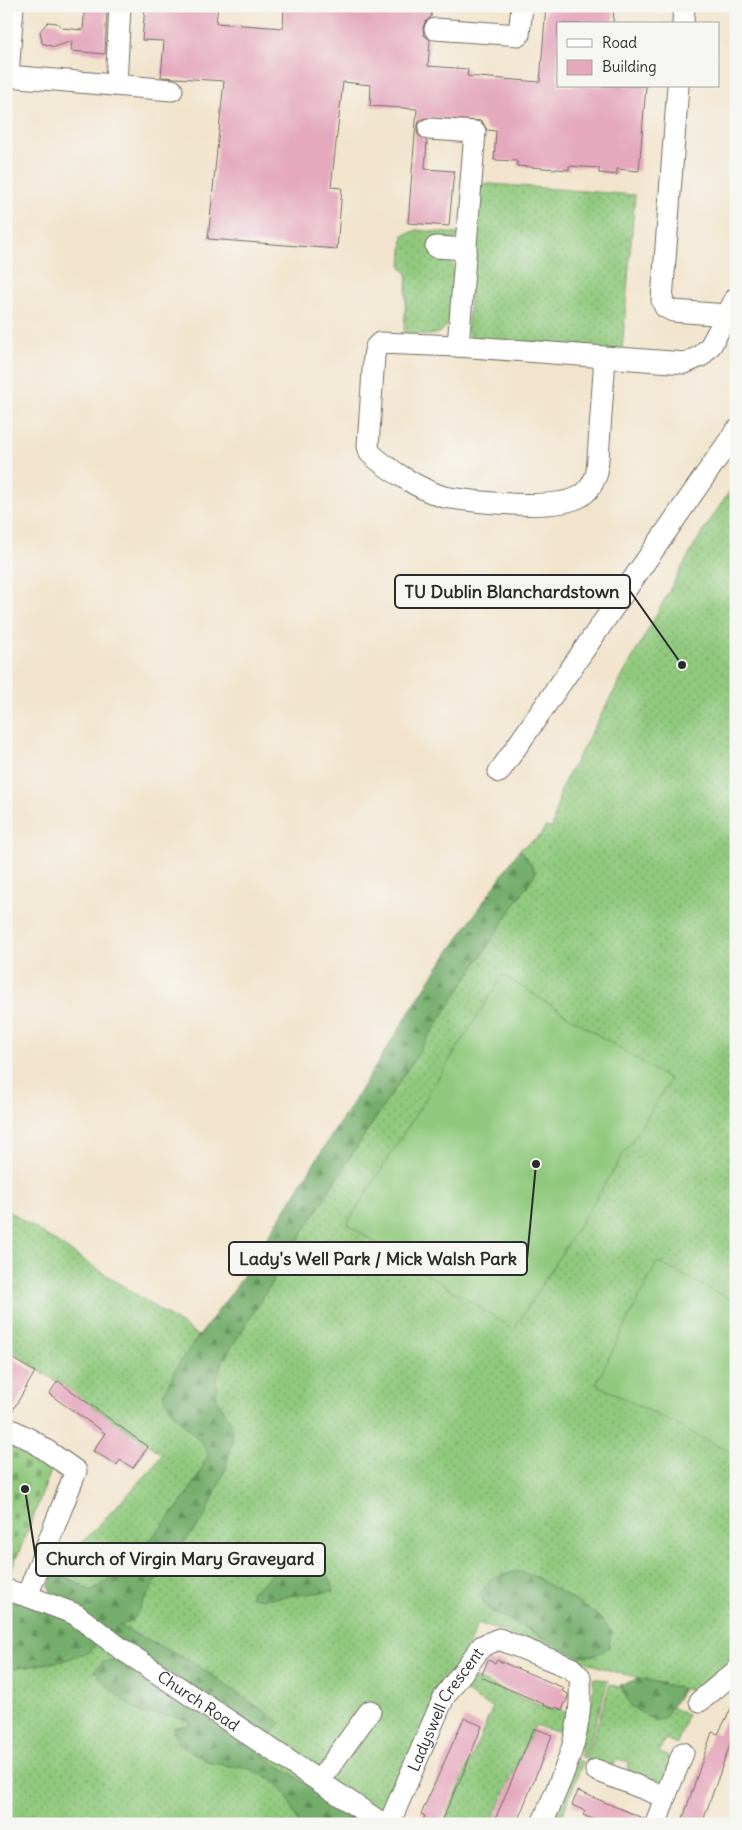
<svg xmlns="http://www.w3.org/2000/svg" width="742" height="1830" viewBox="0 0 742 1830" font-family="Delius,sans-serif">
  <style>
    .grass { fill: url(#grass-dots); stroke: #5e7a54 }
    .forest { fill: url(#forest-firs); stroke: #506c4c }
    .cemetery { fill: url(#cemetery-stones); stroke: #5e7a54 }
    .pitch { fill: #90c97d; stroke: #5e7a54 }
    .building { fill: #e5a9be }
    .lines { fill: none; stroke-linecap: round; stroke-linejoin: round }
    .minor-casing { stroke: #716c63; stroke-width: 23 }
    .minor { stroke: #fff; stroke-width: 21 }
    .labels { text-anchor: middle; stroke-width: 4.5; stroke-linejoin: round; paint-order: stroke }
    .street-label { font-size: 16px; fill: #2b2b2b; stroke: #f6f6f2 }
    .leader { fill: none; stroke: #2b2b2b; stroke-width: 2 }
    .callout-dot { fill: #2b2b2b; stroke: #f6f6f2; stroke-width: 2 }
    .callout { fill: #f6f6f2; stroke: #2b2b2b; stroke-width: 2 }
    .callout-label { font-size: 18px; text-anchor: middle; font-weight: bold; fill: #2b2b2b }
  </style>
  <defs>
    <pattern id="grass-dots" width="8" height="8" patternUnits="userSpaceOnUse" patternTransform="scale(1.25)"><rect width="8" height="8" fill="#90c97d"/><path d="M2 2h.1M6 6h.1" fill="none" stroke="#76a367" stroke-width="1.8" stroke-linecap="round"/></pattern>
    <pattern id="forest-firs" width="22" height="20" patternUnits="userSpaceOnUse" patternTransform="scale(1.25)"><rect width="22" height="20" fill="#74ad6c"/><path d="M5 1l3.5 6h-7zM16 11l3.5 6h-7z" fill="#5f8d59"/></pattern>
    <pattern id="cemetery-stones" width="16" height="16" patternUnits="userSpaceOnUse" patternTransform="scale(1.25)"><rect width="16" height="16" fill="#90c97d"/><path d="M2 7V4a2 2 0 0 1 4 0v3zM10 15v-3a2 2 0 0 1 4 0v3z" fill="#76a367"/></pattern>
  </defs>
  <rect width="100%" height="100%" fill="#f6f6f2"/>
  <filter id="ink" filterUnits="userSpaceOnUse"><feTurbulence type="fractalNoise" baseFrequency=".02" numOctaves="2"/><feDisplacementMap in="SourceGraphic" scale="10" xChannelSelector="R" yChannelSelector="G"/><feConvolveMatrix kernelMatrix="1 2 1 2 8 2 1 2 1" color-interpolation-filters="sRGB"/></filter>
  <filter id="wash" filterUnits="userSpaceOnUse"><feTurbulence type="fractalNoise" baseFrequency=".0096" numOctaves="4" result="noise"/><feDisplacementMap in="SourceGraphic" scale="20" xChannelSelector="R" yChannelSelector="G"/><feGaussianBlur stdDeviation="1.12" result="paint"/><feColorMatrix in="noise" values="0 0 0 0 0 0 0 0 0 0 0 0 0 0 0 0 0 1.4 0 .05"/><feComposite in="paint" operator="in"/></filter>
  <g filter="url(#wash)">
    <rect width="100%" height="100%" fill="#f2e4cc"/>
    <g class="grass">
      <polygon points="479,183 635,195 622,351 472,340 467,332"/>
      <path d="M417 230 459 234 443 255 456 268C454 288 459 327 435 334 426 337 412 333 404 332L407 274 401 267 403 235Z"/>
      <path d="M736 481V1658C722 1666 704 1687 692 1691L611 1671 478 1623 392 1824H6V1637L85 1587 60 1574 52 1575 155 1465 162 1454 6 1347V1209L199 1336 179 1363 173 1413 203 1444 209 1455 199 1478 159 1532 134 1556 161 1539 222 1457 191 1387 530 863 520 849 540 836 545 827 552 828 562 786 695 544Z"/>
      <polygon points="475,1678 554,1711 556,1708 566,1713 563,1731 549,1730 535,1725 491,1824 443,1824 493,1707 477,1700 465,1690"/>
      <polygon points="595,1678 608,1681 585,1758 579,1756 589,1702 593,1702 593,1679"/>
      <polygon points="610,1684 660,1701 687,1715 677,1744 665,1739 659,1752 672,1759 662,1786 627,1773 629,1762 617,1759 611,1768 586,1761"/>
      <polygon points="576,1760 583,1762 559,1824 551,1824"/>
    </g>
    <g class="forest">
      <path d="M520 849 536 872 351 1156 223 1361 216 1382 217 1400 229 1418 233 1439 225 1470 204 1518 163 1569 133 1620 120 1626 196 1664 281 1723 269 1737 52 1596 49 1585 52 1575 60 1574 92 1591C106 1583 116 1573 128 1562 160 1530 191 1497 208 1455L203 1444 173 1413 163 1395 179 1363 238 1284 433 975Z"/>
      <path d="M307 1557C321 1567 331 1573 333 1591L263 1599 251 1597V1592L269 1577 283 1559Z"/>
      <polygon points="517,1571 536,1577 582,1605 598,1616 611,1631 609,1647 596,1655 579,1656 490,1610 479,1595 491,1579"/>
      <polygon points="6,1598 59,1616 98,1641 91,1651 63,1661 6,1670"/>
      <path d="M116 1659 133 1668 366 1824H299L284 1790 270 1778 250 1769 211 1763 178 1744 173 1728 192 1724C178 1714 161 1716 144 1713 131 1710 102 1681 94 1670L104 1662Z"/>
      <polygon points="640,1678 683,1689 665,1717 656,1721 631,1707 620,1685"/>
    </g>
    <path class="cemetery" d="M6 1434 54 1464C38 1502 25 1542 6 1580Z"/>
    <g class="pitch">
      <polygon points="503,975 670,1080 514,1329 347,1224"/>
      <polygon points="657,1262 736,1302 736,1455 596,1384"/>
    </g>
    <g id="blocks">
      <g class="building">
        <polygon points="85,6 107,6 105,54 71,51 72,41 54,47 42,43 40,31 48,22 57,23 62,28 83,30"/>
        <polygon points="145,6 218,6 216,23 283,28 284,6 432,6 431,17 425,22 423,28 424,35 430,40 428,66 468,69 467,76 540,82 546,6 614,6 613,24 558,24 558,86 646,86 639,171 617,169 617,175 599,173 599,168 569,166 569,170 517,166 517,161 494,160 496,131 487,130 482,121 424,118 419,122 417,129 418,135 427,141 425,169 454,171 449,226 408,223 417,109 370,106 371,85 343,82 331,187 342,188 337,249 208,239 224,81 161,77 164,41 142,40"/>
        <polygon points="6,1355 35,1372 10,1415 6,1415"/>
        <polygon points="58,1381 148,1447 133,1468 120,1460 117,1465 93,1451 105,1433 49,1394"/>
        <polygon points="488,1660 495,1663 497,1660 564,1688 562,1691 568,1694 568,1697 562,1710 556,1707 555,1709 481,1677"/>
        <polygon points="736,1699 736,1727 702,1824 681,1824 712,1732 718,1734"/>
        <polygon points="464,1718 482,1726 465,1769 440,1824 421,1824 425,1816 421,1814"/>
        <polygon points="534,1728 552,1735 522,1810 516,1824 493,1824"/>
        <polygon points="578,1791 645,1819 644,1824 604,1824 583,1815 585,1811 572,1805"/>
      </g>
    </g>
  </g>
  <g filter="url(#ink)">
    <use href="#blocks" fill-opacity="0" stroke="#716c63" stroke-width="1"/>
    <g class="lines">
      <defs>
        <g id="minor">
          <polyline points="13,6 8,76 172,90"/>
          <polyline points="683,24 684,6"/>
          <polyline points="435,29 519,35 522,6"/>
          <polyline points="116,85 120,6"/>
          <polyline points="678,86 662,300 665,307 673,311 727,315"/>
          <polyline points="429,129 475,132 458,346"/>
          <polyline points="436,247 466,249"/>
          <path d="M605 357 597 473C593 483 589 492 579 497 552 511 475 502 444 497 421 490 387 469 370 453L368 446 374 356 376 347 380 343 458 346 685 363 701 356 711 345 736 298"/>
          <polyline points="499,772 736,431"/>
          <polyline points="6,1427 33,1441 76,1471 27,1596"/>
          <path id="s1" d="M6 1590 27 1596 75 1614 120 1648 383 1824"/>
          <polyline points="700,1701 736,1671"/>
          <polyline points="596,1770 665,1797 683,1753"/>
          <polyline points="320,1780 370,1711"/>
          <path id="s2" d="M389 1824 444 1697 482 1646 499 1639 571 1668 580 1677C583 1738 565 1769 542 1824"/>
          <polyline points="656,1824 665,1797"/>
        </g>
      </defs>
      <use href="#minor" class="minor-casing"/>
      <use href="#minor" class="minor"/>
    </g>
  </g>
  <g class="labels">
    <g class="street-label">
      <text dy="6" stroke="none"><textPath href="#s1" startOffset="224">Church Road</textPath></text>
      <text dy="6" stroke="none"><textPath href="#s2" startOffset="128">Ladyswell Crescent</textPath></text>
    </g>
  </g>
  <path class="leader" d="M682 665L630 591M536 1164L527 1259M25 1489L36 1559"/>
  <g class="callout-dot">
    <circle cx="682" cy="665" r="5"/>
    <circle cx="536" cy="1164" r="5"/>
    <circle cx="25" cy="1489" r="5"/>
  </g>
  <g class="callout">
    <rect x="395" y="575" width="235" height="33" rx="5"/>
    <rect x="229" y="1242" width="298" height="33" rx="5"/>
    <rect x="36" y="1543" width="289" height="33" rx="5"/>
  </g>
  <g class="callout-label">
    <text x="512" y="598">TU Dublin Blanchardstown</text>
    <text x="378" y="1265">Lady's Well Park / Mick Walsh Park</text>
    <text x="180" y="1565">Church of Virgin Mary Graveyard</text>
  </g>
  <rect width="742" height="1830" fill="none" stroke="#f6f6f2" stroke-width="25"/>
  <rect x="557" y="22" width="162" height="65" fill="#f6f6f2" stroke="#a5a5a2"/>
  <rect x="567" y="39" width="25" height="8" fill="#ffffff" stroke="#a5a5a2"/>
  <text x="602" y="48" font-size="15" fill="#2b2b2b">Road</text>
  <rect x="567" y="60" width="25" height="15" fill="#e5a9be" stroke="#a5a5a2"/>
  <text x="602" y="72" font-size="15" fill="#2b2b2b">Building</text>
</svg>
